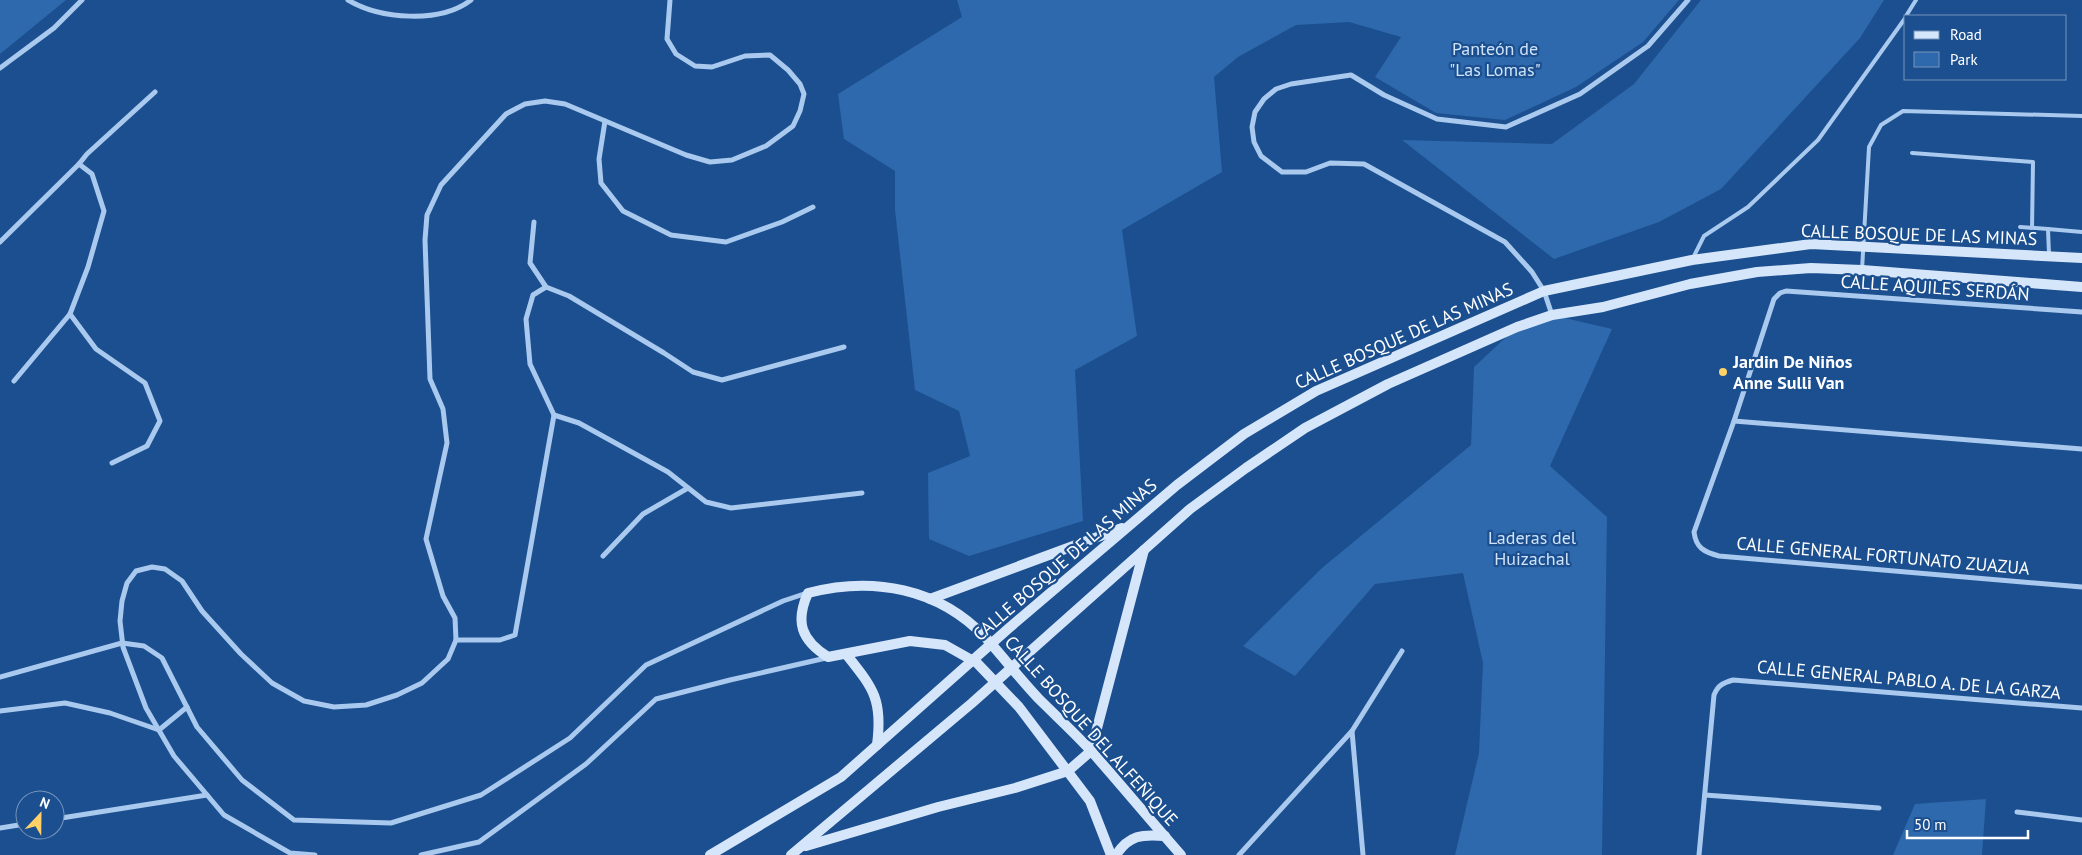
<svg xmlns="http://www.w3.org/2000/svg" width="2082" height="855" viewBox="0 0 2082 855" font-family="'PT Sans',sans-serif">
  <style>
    .green { fill: #2e69ad }
    .lines { fill: none; stroke-linecap: round; stroke-linejoin: round }
    .lane { stroke: #a9c9ee; stroke-width: 4 }
    .street { stroke: #a9c9ee; stroke-width: 5 }
    .secondary { stroke: #d6e6fa; stroke-width: 10 }
    .poi-dot { fill: #ffd166; stroke: #1b4f8f; stroke-width: 2 }
    .labels { text-anchor: middle; stroke-width: 4.5; stroke-linejoin: round; paint-order: stroke }
    .park-label { font-size: 18px; fill: #cfe3fa; stroke: #1b4f8f }
    .street-label { font-size: 18px; fill: #fff; stroke: #1b4f8f }
    .poi-label { font-size: 18px; font-weight: bold; fill: #fff; stroke: #1b4f8f; text-anchor: start }
  </style>
  <rect width="100%" height="100%" fill="#1b4f8f"/>
  <g class="green">
    <polygon points="0,0 66,0 0,54"/>
    <polygon points="957,0 1679,0 1643,42 1576,87 1505,120 1436,113 1375,77 1401,37 1349,22 1296,25 1238,57 1214,77 1222,172 1122,230 1137,336 1075,370 1083,521 969,556 929,539 928,473 970,456 959,411 915,390 895,210 895,171 844,139 838,94 962,17"/>
    <polygon points="1701,0 1884,0 1860,38 1721,189 1659,222 1554,259 1402,140 1552,144 1634,84"/>
    <polygon points="1552,315 1612,329 1550,466 1607,517 1602,855 1455,855 1479,753 1483,663 1463,573 1375,584 1295,676 1243,646 1322,568 1471,445 1474,367 1517,327"/>
    <polygon points="1986,799 1982,855 1893,855 1915,804"/>
  </g>
  <g class="lines">
    <g class="lane">
      <polyline points="1906,16 1916,0"/>
      <polyline points="1912,153 2033,162 2032,229"/>
      <polyline points="2020,227 2048,229"/>
      <polyline points="2049,254 2048,229 2082,232"/>
      <polyline points="1693,258 1704,236 1748,207 1818,140 1906,17"/>
      <polyline points="1862,270 1869,147 1881,125 1903,111 2082,116"/>
    </g>
    <g class="street">
      <path d="M348 0C380 19 440 24 471 0"/>
      <polyline points="0,68 54,28 82,0"/>
      <polyline points="605,121 599,159 601,183 623,211 671,235 726,242 782,222 813,207"/>
      <polyline points="534,222 530,263 546,287"/>
      <polyline points="0,242 79,164 87,154 155,92"/>
      <path d="M2082 312 1786 291 1780 293 1774 299 1734 421 1694 532C1696 548 1704 552 1719 556L2082 587"/>
      <polyline points="70,314 96,349 145,383 160,421 147,446 112,463"/>
      <polyline points="1552,315 1544,291 1532,272 1505,242 1364,164 1330,163 1306,172 1282,172 1261,156 1254,142 1252,127 1255,112 1264,99 1276,89 1291,84 1351,75 1384,95 1437,119 1506,127 1580,94 1648,46 1688,0"/>
      <polyline points="14,381 70,314 88,267 104,211 92,174 79,164"/>
      <polyline points="554,415 579,423 668,472 706,502 731,508 862,493"/>
      <polyline points="1734,421 2082,449"/>
      <polyline points="603,556 643,514 688,488"/>
      <polyline points="456,640 500,640 515,635 554,415 530,364 526,319 533,295 546,287 569,296 664,353 693,372 722,380 844,347"/>
      <polyline points="0,677 122,643 144,646 162,658 197,727 242,780 294,820 391,823 481,795 570,738 646,665 783,601 807,593"/>
      <polyline points="0,711 65,703 110,713 159,730 187,707"/>
      <polyline points="1352,731 1363,855"/>
      <polyline points="1705,795 1879,808"/>
      <polyline points="2017,812 2082,820"/>
      <polyline points="55,819 207,795"/>
      <polyline points="0,828 25,824"/>
      <polyline points="315,855 290,853 224,815 174,756 146,708 123,647 120,621 122,601 127,583 136,571 152,567 165,569 182,581 202,611 241,654 272,683 304,701 334,707 366,705 397,695 422,683 448,659 456,640 455,618 443,596 426,539 447,443 443,409 430,379 425,240 427,215 441,185 506,114 525,104 545,101 565,104 686,155 710,162 732,160 766,146 793,126 800,111 804,94 800,84 788,70 770,55 745,56 712,67 695,66 676,54 667,39 670,0"/>
      <polyline points="421,855 479,842 586,764 656,699 730,680 826,658"/>
      <polyline points="1239,855 1352,731 1402,651"/>
      <path d="M1699 855 1714 695C1718 685 1723 683 1733 680L2082 708"/>
    </g>
    <g class="secondary">
      <polyline points="930,599 1122,528"/>
      <path d="M846 654C873 688 883 699 877 745"/>
      <polyline points="806,846 938,807 1015,788 1068,771 1091,751 1144,550"/>
      <polyline points="710,855 841,777 1009,628 1177,485 1244,434 1316,391 1544,291 1692,260 1811,244 2082,258"/>
      <polyline points="791,855 972,703 1190,509 1246,468 1305,428 1388,384 1517,327 1552,315 1603,307 1690,284 1757,272 1811,268 1862,270 2082,287"/>
      <path d="M1111 855 1090 801 1019 707 977 663 945 645 910 641 828 657C801 640 795 622 808 593 873 576 939 588 986 638 1004 658 1020 679 1038 698 1056 716 1075 733 1092 752 1122 786 1151 821 1181 855"/>
      <path d="M1116 855C1129 835 1142 834 1165 836"/>
    </g>
  </g>
  <circle class="poi-dot" cx="1723" cy="372" r="5"/>
  <g class="labels">
    <g class="park-label">
      <text x="1495" y="55">Panteón de<tspan x="1495" dy="21">"Las Lomas"</tspan></text>
      <text x="1532" y="544">Laderas del<tspan x="1532" dy="21">Huizachal</tspan></text>
    </g>
    <g class="street-label">
      <text transform="translate(1919 235) rotate(2)" y="6">CALLE BOSQUE DE LAS MINAS</text>
      <text transform="translate(1935 288) rotate(4)" y="6">CALLE AQUILES SERDÁN</text>
      <text transform="translate(1404 336) rotate(-24)" y="6">CALLE BOSQUE DE LAS MINAS</text>
      <text transform="translate(1883 556) rotate(5)" y="6">CALLE GENERAL FORTUNATO ZUAZUA</text>
      <text transform="translate(1065 560) rotate(-41)" y="6">CALLE BOSQUE DE LAS MINAS</text>
      <text transform="translate(1909 680) rotate(5)" y="6">CALLE GENERAL PABLO A. DE LA GARZA</text>
      <text transform="translate(1091 731) rotate(48)" y="6">CALLE BOSQUE DEL ALFEÑIQUE</text>
    </g>
    <g class="poi-label">
      <text x="1733" y="368">Jardin De Niños<tspan x="1733" dy="21">Anne Sulli Van</tspan></text>
    </g>
  </g>
  <rect x="1904" y="15" width="162" height="65" fill="#1b4f8f" stroke="#7695bc"/>
  <rect x="1914" y="31" width="25" height="8" fill="#d6e6fa" stroke="#7695bc"/>
  <text x="1950" y="40" font-size="15" fill="#ffffff">Road</text>
  <rect x="1914" y="52" width="25" height="15" fill="#2e69ad" stroke="#7695bc"/>
  <text x="1950" y="65" font-size="15" fill="#ffffff">Park</text>
  <g transform="translate(40 815) rotate(22)"><circle r="24" fill="#1b4f8f" stroke="#7695bc"/>
  <path d="M0-4L9 19L0 12L-9 19Z" fill="#ffd166"/>
  <text y="-8" font-size="14" font-weight="bold" text-anchor="middle" fill="#ffffff">N</text>
  </g>
  <path d="M1907 830v8h121v-8" fill="none" stroke="#ffffff" stroke-width="2.5"/>
  <text x="1914" y="830" font-size="15" fill="#ffffff" stroke="#1b4f8f" stroke-width="4" paint-order="stroke">50 m</text>
</svg>
